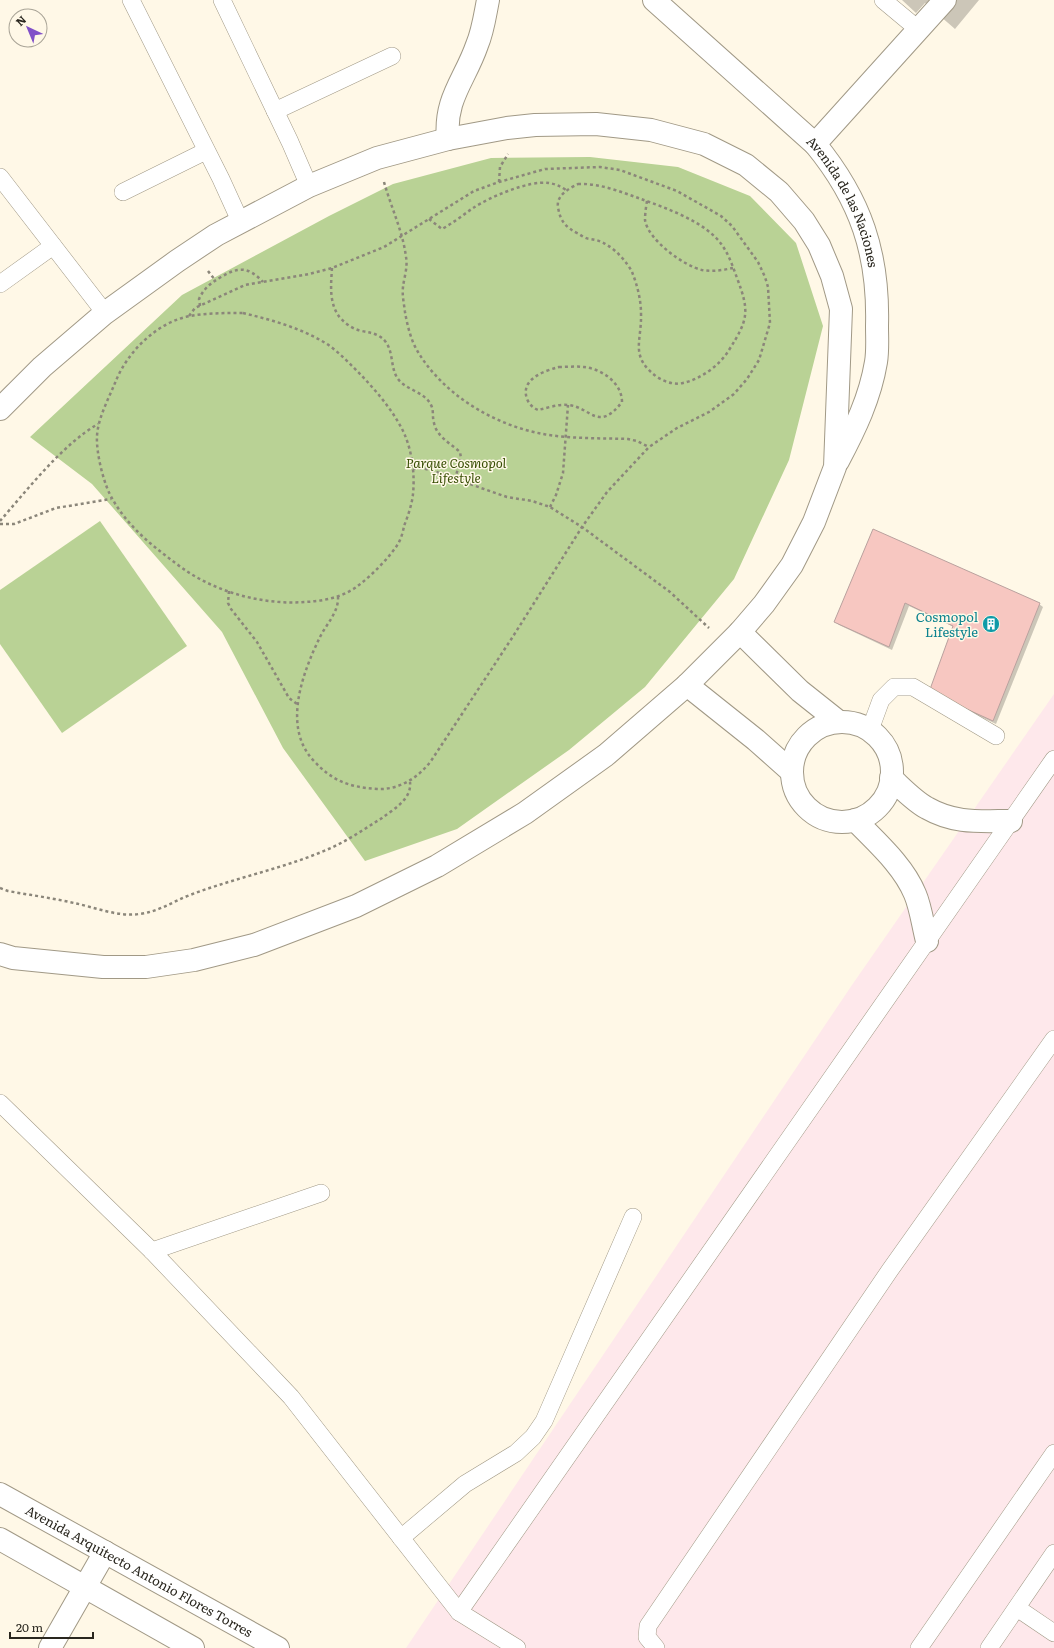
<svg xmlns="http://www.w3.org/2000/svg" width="1054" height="1648" viewBox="0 0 1054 1648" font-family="Literata,serif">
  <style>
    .commercial { fill: #fee8eb }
    .green { fill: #b9d295 }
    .shadow { fill: #0003 }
    .building { fill: #f7c7c1; stroke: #b9a19e }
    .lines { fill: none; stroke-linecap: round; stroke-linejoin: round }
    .service-casing { stroke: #a19986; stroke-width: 18 }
    .minor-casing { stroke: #a19986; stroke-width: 24 }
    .tertiary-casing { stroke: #a19986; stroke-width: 24 }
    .path { stroke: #8b867a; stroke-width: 2.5; stroke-dasharray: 3 3; stroke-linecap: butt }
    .service { stroke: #fff; stroke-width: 17 }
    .minor { stroke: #fff; stroke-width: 22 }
    .tertiary { stroke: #fff; stroke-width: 22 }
    .labels { text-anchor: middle; stroke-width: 3; stroke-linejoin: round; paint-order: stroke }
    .street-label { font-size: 13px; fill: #29261e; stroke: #fff8e7 }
    .park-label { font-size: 13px; font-style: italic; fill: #384f04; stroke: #fff8e7 }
    .culture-label { font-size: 13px; fill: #0d838f; stroke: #fff8e7; text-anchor: end }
  </style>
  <rect width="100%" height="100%" fill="#fff8e7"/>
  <polygon class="commercial" points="1054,694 1054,1648 406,1648 852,985"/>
  <g class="green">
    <polygon points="590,157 678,167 750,196 796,243 823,326 789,460 734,579 645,687 569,750 457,829 365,861 283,748 222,632 92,484 30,437 182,295 329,216 393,184 491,158"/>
    <polygon points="100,521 187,646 62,733 0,644 0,590"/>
  </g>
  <g class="shadow">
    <polygon points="902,0 979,0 955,29 925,3 916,13"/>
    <polygon points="873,531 1039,604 1043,607 996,724 934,695 954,627 909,606 892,650 839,625 835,622"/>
  </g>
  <polygon class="building" points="873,529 1040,603 993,721 929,692 953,626 905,603 889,647 834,622"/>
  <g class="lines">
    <defs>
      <g id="service">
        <polyline points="131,0 221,179 241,223"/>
        <polyline points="222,0 290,142 309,186"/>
        <polyline points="883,0 919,30"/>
        <polyline points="275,111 392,56"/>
        <polyline points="0,177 105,313"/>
        <polyline points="123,192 206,151"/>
        <polyline points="0,284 53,246"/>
        <polyline points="870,730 881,700 894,687 913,687 996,736"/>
        <polyline points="0,1103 152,1251 291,1397 459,1612 517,1648"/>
        <polyline points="152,1251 321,1193"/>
        <polyline points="401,1538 465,1484 516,1453 533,1437 544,1421 633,1217"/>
        <polyline points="1017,1608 1054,1633"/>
        <polyline points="459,1612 1054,759"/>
        <polyline points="656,1648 647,1637 648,1626 890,1270 1054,1039"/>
        <polyline points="919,1648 1054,1453"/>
        <polyline points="989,1648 1054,1553"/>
      </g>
      <g id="minor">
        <path id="s1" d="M654 0 815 144C861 200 879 254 877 326 877 338 878 350 876 362 870 398 855 429 838 461"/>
        <path d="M448 139C444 99 465 80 477 45 483 31 485 15 488 0"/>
        <polyline points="815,144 945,0"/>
        <polyline points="0,409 42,367 105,313 177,261 216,235 309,186 377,158 448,139 507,128 535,125 596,124 651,130 704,144 746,165 779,192 804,221 819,245 832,276 841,309 835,467 814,522 792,565 764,604 740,632 687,685 606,755 525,813 437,866 356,906 254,945 194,960 146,967 103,967 13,958 0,954"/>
        <polyline points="740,632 800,691 839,722"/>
        <polyline points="687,685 756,740 792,772"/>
        <circle cx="842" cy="772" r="50"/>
        <path d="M891 778C902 788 914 801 927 808 955 824 980 821 1011 821"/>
        <path d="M855 820C876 842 903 865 915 894 921 908 923 926 927 941"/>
        <polyline points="50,1648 105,1552"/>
      </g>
      <g id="tertiary">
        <path id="s2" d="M0 1494 278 1648"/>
        <polyline points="0,1539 193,1648"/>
      </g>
    </defs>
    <use href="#service" class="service-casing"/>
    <use href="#minor" class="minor-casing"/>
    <use href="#tertiary" class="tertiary-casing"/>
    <g class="path">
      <path d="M384 182C391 207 403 232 406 257 408 267 404 278 403 287 402 295 404 304 405 312 407 324 411 341 418 352 444 395 494 425 543 434 571 439 600 438 628 439L637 441 649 447"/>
      <polyline points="499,182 500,167 508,154"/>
      <path d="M578 184C600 183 621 192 641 199 666 208 706 222 722 245 729 255 733 267 737 278 750 312 748 320 729 350 720 365 701 379 683 383 674 385 665 382 657 377 629 356 642 342 641 313 641 300 637 284 632 272 627 262 616 250 607 245 601 241 597 240 590 239 586 239 582 236 579 234 566 228 560 221 558 207 556 195 570 188 578 184Z"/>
      <path d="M647 201C646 207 645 214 645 220 648 240 684 266 702 270 713 272 723 270 733 268"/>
      <path d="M429 219 442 229C453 223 463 215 473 208 490 197 529 180 549 183 555 184 560 186 566 190"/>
      <path d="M332 268C331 284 329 301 338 315 342 321 351 328 358 330 368 333 377 332 385 341 394 352 390 368 398 379 406 390 425 392 431 405 434 410 432 417 434 423 437 437 450 443 460 452L461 458 455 479"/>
      <polyline points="208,271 215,280"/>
      <path d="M200 306 199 299C204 288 211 283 221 277 238 267 248 266 263 282"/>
      <path d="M243 313C272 320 301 328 327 344 340 353 351 365 362 376 378 393 394 412 404 433 412 451 415 474 413 494 412 504 408 516 404 526 403 532 401 539 398 544 388 559 373 574 359 585 344 597 324 601 305 602 266 605 222 594 188 572 179 566 170 559 161 552 143 538 125 521 113 500 104 486 96 453 97 436 98 418 108 400 115 383 127 352 157 322 190 316 207 313 225 313 243 313Z"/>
      <path d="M189 316 195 308 245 285 309 274 332 268 384 247 474 191 499 182 545 169 600 167 620 170 677 191 721 216 732 226 758 262 765 277 768 287 770 323 759 360 747 379 734 394 709 412 677 428 649 447 607 492 582 527 512 638 431 761C418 778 399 790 377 789 349 787 332 781 313 760 282 726 303 672 320 637 327 623 339 612 338 596"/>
      <path d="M559 367C567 367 576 366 584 367 602 369 622 383 622 402 598 433 591 407 568 405 558 404 547 408 538 410 533 408 529 404 527 399 520 379 544 371 559 367Z"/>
      <polyline points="413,469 422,468 434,471 481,488 507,497 532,501 550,507 582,527 670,592 709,628"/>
      <polyline points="550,507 556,495 563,473 568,405"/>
      <path d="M0 521C27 490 63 444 98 424"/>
      <polyline points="0,524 14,524 56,508 111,499"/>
      <polyline points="229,591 228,603 231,609 257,642 289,698 297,704"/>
      <path d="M0 888 8 891C30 895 52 898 74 903 94 907 117 917 139 914 158 912 172 902 190 895 237 877 287 868 333 847 350 839 366 828 382 818 394 809 412 799 410 782"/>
    </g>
    <use href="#service" class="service"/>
    <use href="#minor" class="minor"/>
    <use href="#tertiary" class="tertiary"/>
  </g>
  <defs>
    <symbol id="building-disc" viewBox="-11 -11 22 22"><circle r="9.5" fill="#0f9aa8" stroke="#fff8e7"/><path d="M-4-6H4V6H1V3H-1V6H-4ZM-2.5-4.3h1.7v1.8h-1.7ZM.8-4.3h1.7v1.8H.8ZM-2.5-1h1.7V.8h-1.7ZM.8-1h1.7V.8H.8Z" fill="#fff"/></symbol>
  </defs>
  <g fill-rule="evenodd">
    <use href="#building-disc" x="981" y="614" width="20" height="20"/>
  </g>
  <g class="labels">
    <g class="street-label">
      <text dy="5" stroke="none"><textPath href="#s1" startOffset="281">Avenida de las Naciones</textPath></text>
      <text dy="5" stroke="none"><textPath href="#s2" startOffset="159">Avenida Arquitecto Antonio Flores Torres</textPath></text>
    </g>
    <g class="park-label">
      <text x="456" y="468">Parque Cosmopol<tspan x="456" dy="15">Lifestyle</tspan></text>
    </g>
    <g class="culture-label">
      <text x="978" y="622">Cosmopol<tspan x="978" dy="15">Lifestyle</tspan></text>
    </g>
  </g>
  <g transform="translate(28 28) rotate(316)"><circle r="19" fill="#fff8e7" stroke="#a9a497"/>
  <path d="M0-3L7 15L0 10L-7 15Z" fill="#8150c8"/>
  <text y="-6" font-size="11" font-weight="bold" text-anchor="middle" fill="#29261e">N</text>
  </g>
  <path d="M10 1632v6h83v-6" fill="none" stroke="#29261e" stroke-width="2"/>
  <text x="16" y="1632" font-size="12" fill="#29261e" stroke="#fff8e7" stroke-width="3" paint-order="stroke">20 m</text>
</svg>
